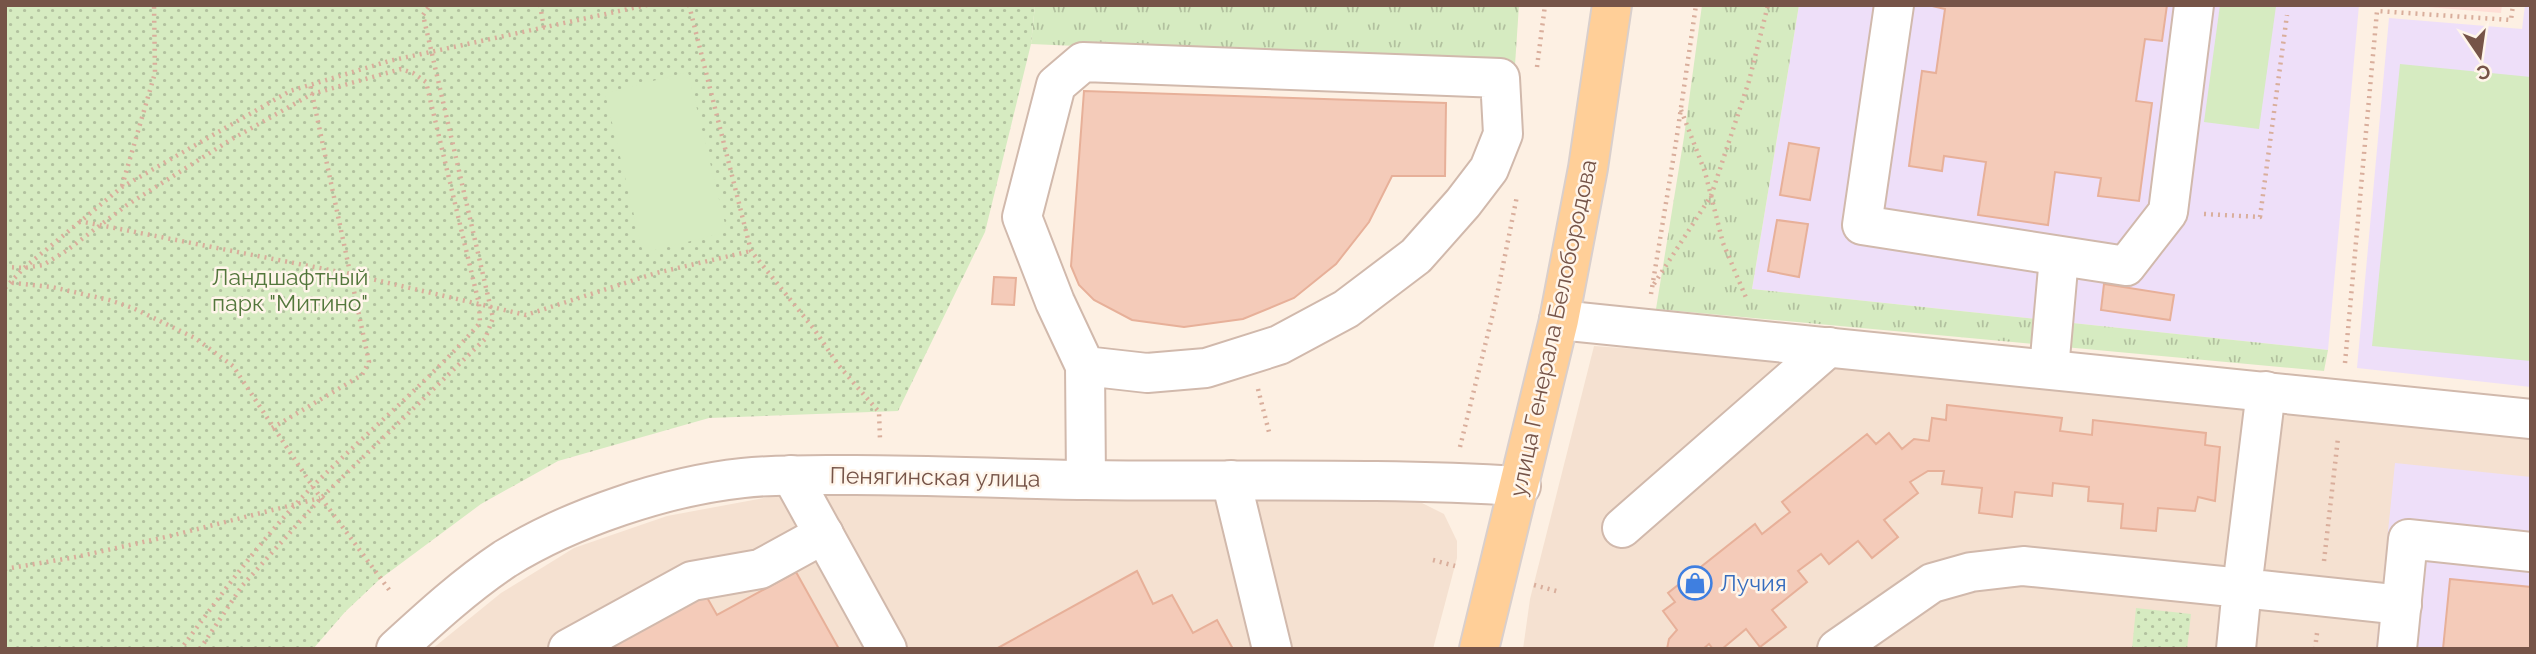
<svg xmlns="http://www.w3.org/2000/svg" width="2536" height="654" viewBox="0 0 2536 654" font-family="Raleway,sans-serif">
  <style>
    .residential { fill: #f5e1d1 }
    .commercial { fill: #feded6 }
    .education { fill: #eedff9 }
    .grass { fill: url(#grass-tufts) }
    .park { fill: url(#park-dots) }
    .pitch { fill: #d6ebc1 }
    .building { fill: #f4cbb9; stroke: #e7b099; stroke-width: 2 }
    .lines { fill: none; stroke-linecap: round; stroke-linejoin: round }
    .minor-casing { stroke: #d1b9ac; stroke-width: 42 }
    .major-casing { stroke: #d9cfcc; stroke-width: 42 }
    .path { stroke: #d9ae9c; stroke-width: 4.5; stroke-dasharray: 2 5; stroke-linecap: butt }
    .minor { stroke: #fff; stroke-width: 38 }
    .major { stroke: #ffcf98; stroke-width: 38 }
    .labels { text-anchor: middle; stroke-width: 5; stroke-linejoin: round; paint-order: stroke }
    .park-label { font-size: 23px; fill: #53773c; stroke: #fff5ea }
    .street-label { font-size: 23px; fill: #765448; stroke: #fff5ea }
    .shop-label { font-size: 23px; fill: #366cbe; stroke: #fff5ea; text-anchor: start }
  </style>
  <defs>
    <pattern id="grass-tufts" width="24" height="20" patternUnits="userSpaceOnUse" patternTransform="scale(1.75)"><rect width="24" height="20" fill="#d6ebc1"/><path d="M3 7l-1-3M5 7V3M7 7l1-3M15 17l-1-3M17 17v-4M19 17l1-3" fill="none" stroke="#b2c19f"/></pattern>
    <pattern id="park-dots" width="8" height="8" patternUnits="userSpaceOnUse" patternTransform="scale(1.75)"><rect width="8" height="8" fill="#d6ebc1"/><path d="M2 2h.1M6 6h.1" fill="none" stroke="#b2c19f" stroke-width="1.8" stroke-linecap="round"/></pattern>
  </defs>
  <rect width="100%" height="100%" fill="#fdf0e3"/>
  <g class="residential">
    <polygon points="1594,346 1761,358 2531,432 2531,649 1523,649 1530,599"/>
    <polygon points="875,491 1414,499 1444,514 1457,541 1457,558 1433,649 432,649 501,593 574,548 667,516 769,497"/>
  </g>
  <polygon class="commercial" points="2403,5 2502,5 2501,13"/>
  <g class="education">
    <polygon points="1799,5 2359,5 2328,350 1752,289"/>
    <polygon points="2525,5 2531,5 2531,387 2357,368 2389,18 2522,29"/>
    <polygon points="2395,463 2531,477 2531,649 2376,649"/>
  </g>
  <g class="grass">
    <polygon points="1035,5 1519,5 1515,65 1031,44"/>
    <polygon points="1702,5 1799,5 1752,289 2328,350 2324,371 1656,309 1684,137"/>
  </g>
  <g class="park">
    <polygon points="5,5 1035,5 1031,44 985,232 898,411 709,418 558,461 481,504 380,579 345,612 313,649 5,649"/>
    <polygon points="2136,608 2191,614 2187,649 2132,649"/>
  </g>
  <g class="pitch">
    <polygon points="2220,5 2276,6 2259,129 2204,122"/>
    <polygon points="2400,64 2531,77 2531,361 2372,346"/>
    <polygon points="688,72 727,232 643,253 605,93"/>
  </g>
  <g class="building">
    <polygon points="1928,5 2167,5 2162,41 2145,39 2136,101 2152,103 2139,201 2098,196 2101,178 2055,172 2048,225 1978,215 1986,162 1944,156 1942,171 1909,166 1922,71 1936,73 1945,9"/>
    <polygon points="1084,91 1446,103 1445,176 1392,176 1369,222 1336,264 1294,298 1243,319 1184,327 1132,320 1094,300 1079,285 1071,266"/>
    <polygon points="1789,143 1819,148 1810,200 1780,195"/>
    <polygon points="1777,220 1808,224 1799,277 1768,271"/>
    <polygon points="994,277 1016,278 1014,305 992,304"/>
    <polygon points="2104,284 2174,295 2170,320 2101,310"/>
    <polygon points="1947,405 2062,418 2060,431 2092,435 2093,420 2206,433 2205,445 2220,447 2215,501 2198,497 2195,511 2158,508 2156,531 2121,528 2123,504 2088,501 2089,487 2053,483 2052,496 2015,492 2012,517 1979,513 1982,488 1942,484 1944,471 1928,471 1910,482 1918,493 1884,520 1898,537 1872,558 1858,541 1829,564 1821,554 1798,571 1807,582 1772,610 1786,627 1760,647 1746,629 1722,649 1713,649 1709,644 1703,649 1667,649 1669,639 1677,630 1663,611 1675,602 1668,593 1755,524 1762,534 1790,512 1782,502 1867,434 1876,444 1889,433 1902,449 1914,439 1929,441 1932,418 1946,420"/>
    <polygon points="1137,571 1153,604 1172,595 1193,633 1217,620 1233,649 996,649"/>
    <polygon points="796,572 839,649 606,649 705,594 717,615"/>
    <polygon points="2450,579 2531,587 2531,649 2443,649"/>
  </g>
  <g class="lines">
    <defs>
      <g id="minor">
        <polyline points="1894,5 1862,225 2126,266 2168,212 2194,5"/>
        <polyline points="1559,320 2531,419"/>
        <polyline points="1085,366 1147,373 1206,368 1279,345 1346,309 1416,256 1463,203 1489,169 1503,134 1500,78 1083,62 1056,85 1022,217 1055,302 1085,366 1086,480"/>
        <polyline points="2049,369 2059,257"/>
        <polyline points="2266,391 2242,588 2402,605"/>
        <polyline points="791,475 887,649"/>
        <polyline points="1231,480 1272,649"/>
        <polyline points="1622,528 1829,347"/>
        <path d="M396 649C431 617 466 585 505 559 571 518 667 486 743 478 780 474 818 475 855 475 932 475 1008 479 1085 480 1230 482 1376 477 1521 486"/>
        <polyline points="568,649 692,581 760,569 824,534"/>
        <polyline points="1837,649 1932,583 1971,572 2023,566 2242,588 2236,649"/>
        <polyline points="2397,649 2408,539 2531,552"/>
      </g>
      <polyline id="major" points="1479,649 1559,320 1588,168 1612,5"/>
    </defs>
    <use href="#minor" class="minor-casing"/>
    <use href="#major" class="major-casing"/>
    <g class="path">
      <polyline points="540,5 544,28"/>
      <polyline points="689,5 751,251 814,329 839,366 879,412 880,439"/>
      <polyline points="1537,67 1545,5"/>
      <polyline points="1681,110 1705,172 1723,243 1747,300"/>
      <polyline points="122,186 155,73 154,5"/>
      <polyline points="2204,214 2260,217 2287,15"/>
      <polyline points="79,221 350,274 526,315 656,273 751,251"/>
      <path d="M5 267 24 268 43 265 66 251 127 205 232 139 312 94 401 69 413 73 426 82 479 304 480 323C428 382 367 432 312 487 263 537 222 593 181 649"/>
      <polyline points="5,282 52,287 109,300 133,308 195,338 233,366 313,487 390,591"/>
      <polyline points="1654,284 1711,196 1749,81 1768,5"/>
      <polyline points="5,288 24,268 122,187 290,91 389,61 647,5"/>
      <polyline points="1651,294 1676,142 1696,5"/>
      <polyline points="2345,363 2377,11 2511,20 2513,5"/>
      <polyline points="1258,389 1269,432"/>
      <polyline points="272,428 362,375 369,362 310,84"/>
      <polyline points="1460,447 1495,305 1517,196"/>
      <polyline points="1433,560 1455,566"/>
      <polyline points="2324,561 2338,438"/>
      <polyline points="5,569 76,557 170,536 320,498"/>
      <polyline points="1534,585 1560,592"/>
      <polyline points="200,649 242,586 321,498 485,339 493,318 423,15 430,5"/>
      <polyline points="2315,649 2317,633"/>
    </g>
    <use href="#minor" class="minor"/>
    <use href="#major" class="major"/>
  </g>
  <defs>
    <symbol id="shop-ring" viewBox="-11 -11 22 22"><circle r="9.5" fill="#fff5ea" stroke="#3f7fe0" stroke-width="1.5"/><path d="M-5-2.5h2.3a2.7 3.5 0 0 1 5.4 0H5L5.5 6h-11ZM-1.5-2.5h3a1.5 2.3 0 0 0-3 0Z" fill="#3f7fe0"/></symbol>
  </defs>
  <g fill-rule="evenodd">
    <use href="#shop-ring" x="1676" y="564" width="38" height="38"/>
  </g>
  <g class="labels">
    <g class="park-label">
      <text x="290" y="285">Ландшафтный<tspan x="290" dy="26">парк "Митино"</tspan></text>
    </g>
    <g class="street-label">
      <text transform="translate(1553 328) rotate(-78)" y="8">улица Генерала Белобородова</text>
      <text transform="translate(935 477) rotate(1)" y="8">Пенягинская улица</text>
    </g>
    <g class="shop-label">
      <text x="1720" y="591">Лучия</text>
    </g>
  </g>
  <rect width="2536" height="654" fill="none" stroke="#765448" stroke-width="14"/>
  <g transform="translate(2480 56) rotate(167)" stroke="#fff5ea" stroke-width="5" paint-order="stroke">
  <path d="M0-5L12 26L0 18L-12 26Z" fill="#765448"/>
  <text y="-10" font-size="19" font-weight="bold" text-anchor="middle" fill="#765448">С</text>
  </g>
</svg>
